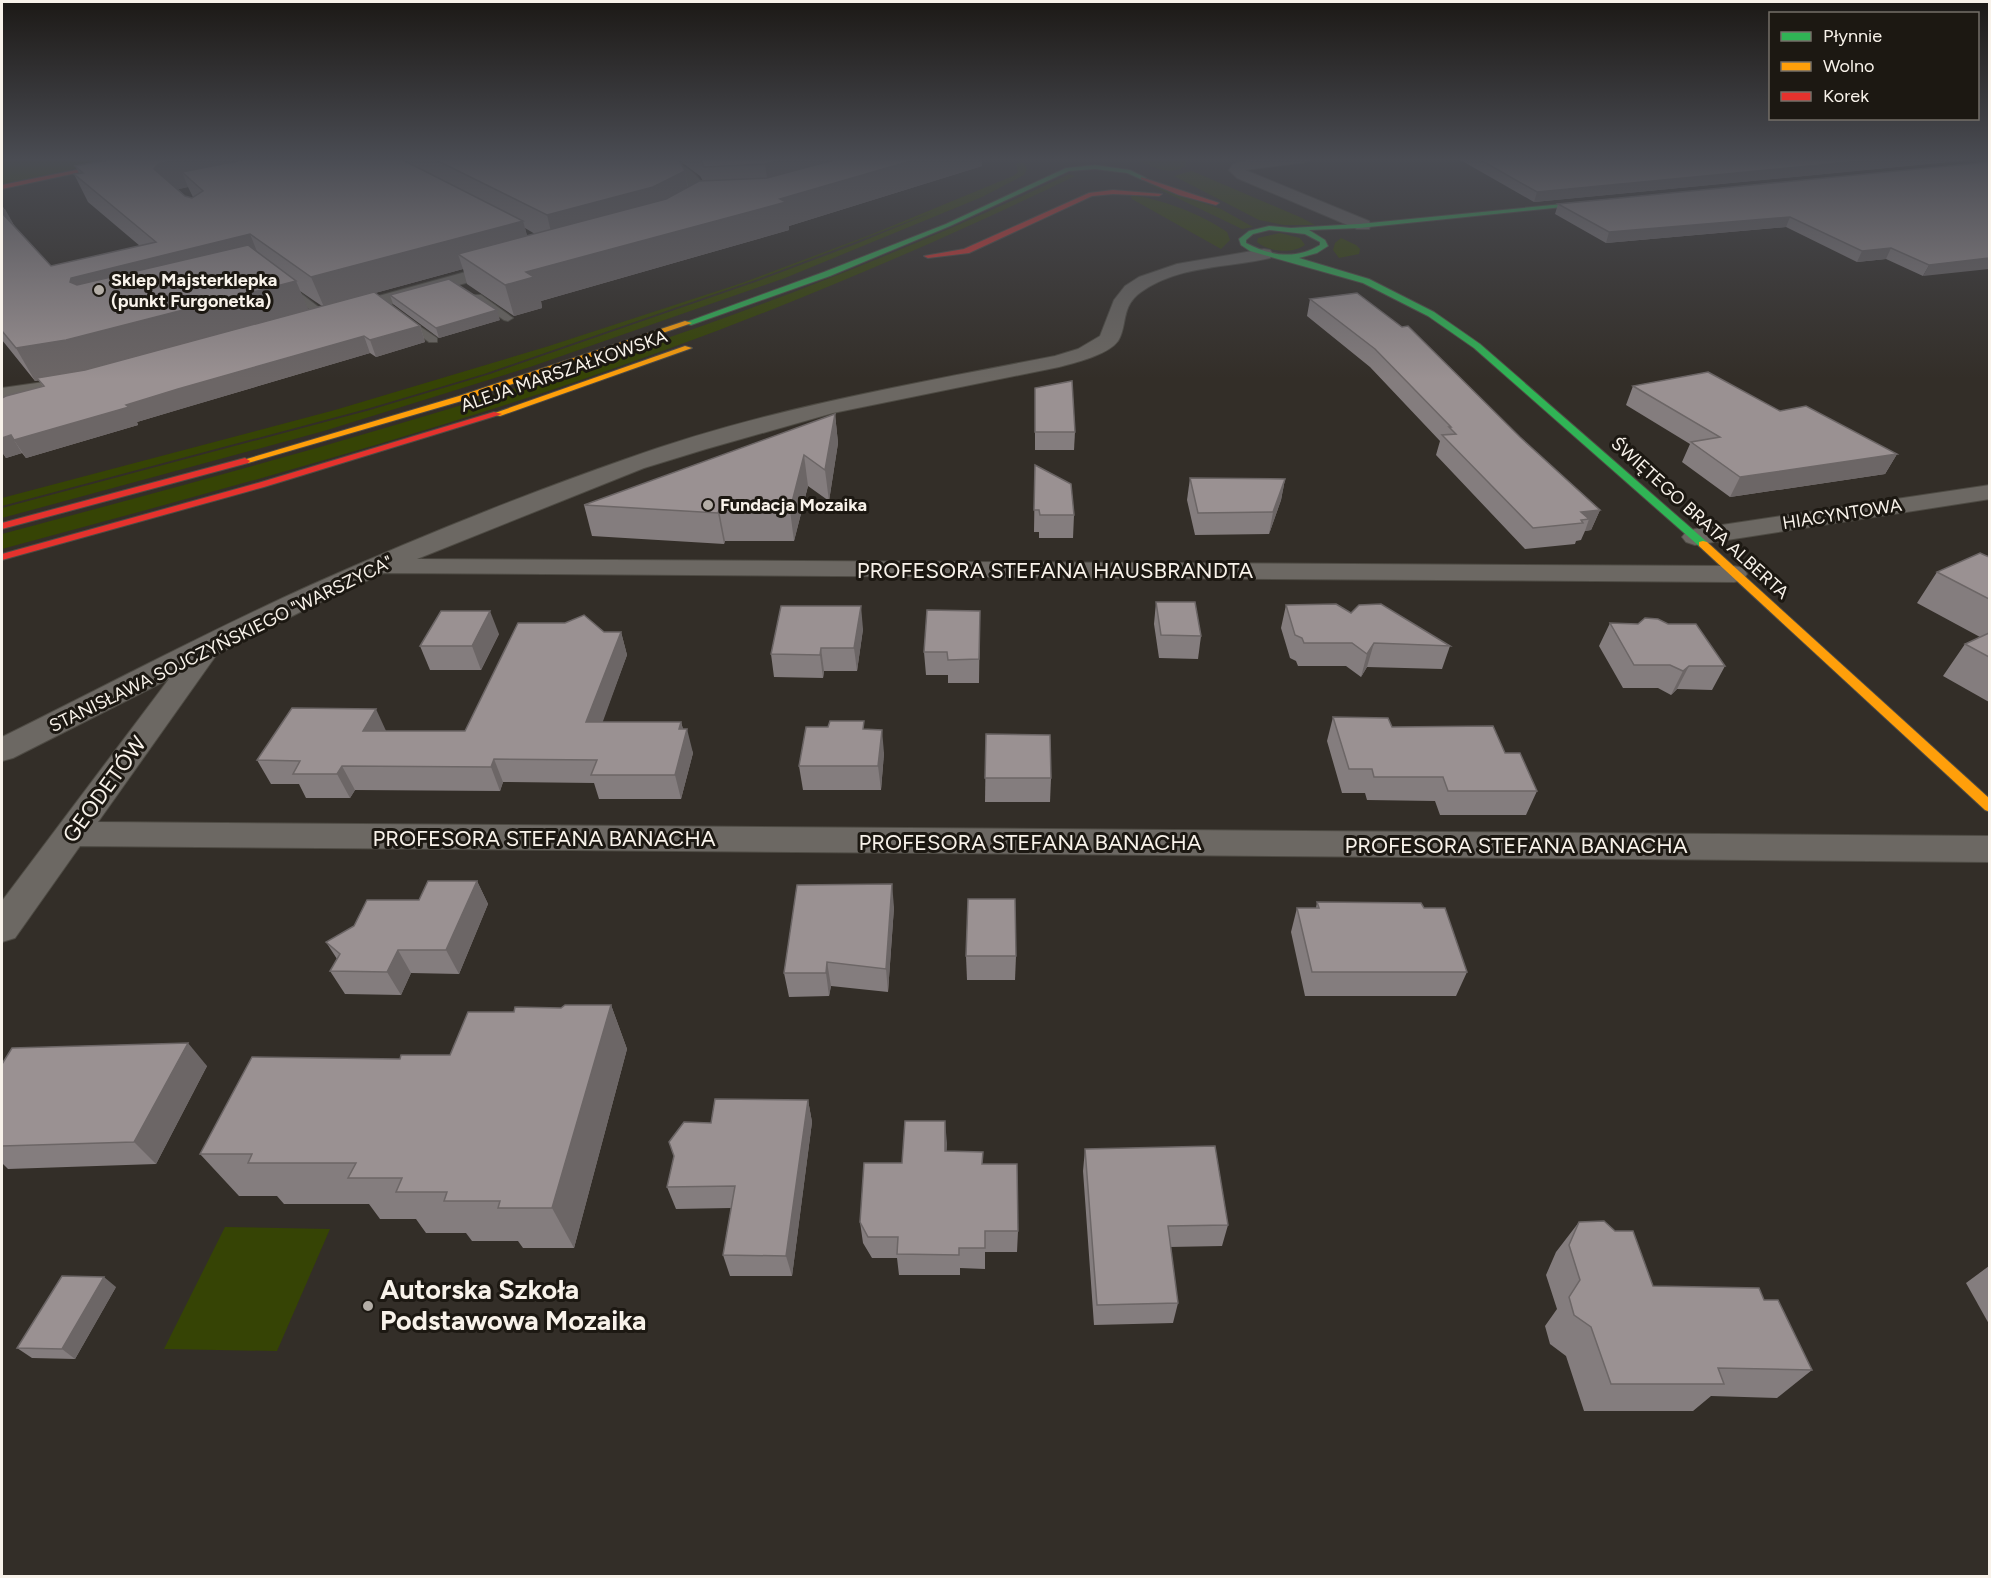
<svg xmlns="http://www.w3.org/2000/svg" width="1991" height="1578" viewBox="0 0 1991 1578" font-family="Figtree,sans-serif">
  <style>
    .green { fill: #364405 }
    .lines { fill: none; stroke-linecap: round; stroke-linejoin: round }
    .lane-casing { stroke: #4e4b44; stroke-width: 2 }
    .street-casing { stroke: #4e4b44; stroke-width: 2 }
    .fast-casing { stroke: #4e4b44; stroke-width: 2 }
    .slow-casing { stroke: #4e4b44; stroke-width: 2 }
    .jam-casing { stroke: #4e4b44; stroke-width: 2 }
    .lane { fill: #6c6863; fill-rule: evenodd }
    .street { fill: #6c6863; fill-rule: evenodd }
    .fast { fill: #30b455; fill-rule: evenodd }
    .slow { fill: #ff9f0a; fill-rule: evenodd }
    .jam { fill: #e5322d; fill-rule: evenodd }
    .wall { fill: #847d7e; fill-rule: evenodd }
    .shaded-wall { fill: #6c6666 }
    .building { fill: #9a9192; stroke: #6c6666; stroke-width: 1.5 }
    .poi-dot { fill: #b3ada6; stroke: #1c1812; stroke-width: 2 }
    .labels { text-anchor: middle; stroke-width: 6; stroke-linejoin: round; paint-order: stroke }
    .far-poi-label { font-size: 18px; font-weight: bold; fill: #f8f2ea; stroke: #1c1812; text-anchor: start }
    .far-street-label { font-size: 18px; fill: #f8f2ea; stroke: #1c1812 }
    .street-label { font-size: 22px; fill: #f8f2ea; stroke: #1c1812 }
    .near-poi-label { font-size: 27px; font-weight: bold; fill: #f8f2ea; stroke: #1c1812; text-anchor: start }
  </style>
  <rect width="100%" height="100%" fill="#332e28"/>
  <g class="green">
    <polygon points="2,158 127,158 2,184"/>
    <path d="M1133 158H1185L1186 166C1167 177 1151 166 1133 158Z"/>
    <polygon points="1016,163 1024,163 1027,169 1024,175 982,197 785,278 530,367 324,431 2,518 2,508 370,410 490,374 761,280 856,244 938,210 761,278 484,374 370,408 2,506 2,498 335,410 549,346 742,283 870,235 1013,176 1018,172"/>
    <polygon points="1192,171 1302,218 1315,225 1284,225 1259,220 1174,176"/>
    <path d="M1069 174 1075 176C914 254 748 323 578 381 389 445 195 497 2 549V534C365 437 729 338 1069 174Z"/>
    <polygon points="1146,183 1221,209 1253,227 1242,229"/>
    <path d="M1130 195C1162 199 1201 214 1227 232L1230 240 1221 249 1132 199Z"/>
    <path d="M1280 233 1300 238 1305 245C1293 254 1269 252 1257 242L1258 238Z"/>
    <polygon points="1341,238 1356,245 1360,249 1359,254 1339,258 1333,250 1335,243"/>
    <polygon points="225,1227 330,1229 277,1351 164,1349"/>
  </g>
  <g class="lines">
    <defs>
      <g id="lane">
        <polygon points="282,285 290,285 330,316 321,318 282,289"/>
        <polygon points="473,295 481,295 513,318 508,321 504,320 473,299"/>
        <polygon points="403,315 437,338 437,342 429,342 399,320 398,318"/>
      </g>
      <g id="street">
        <path d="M644 158C674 158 703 168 708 201L706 204H694L685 180 671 171 646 161Z"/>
        <polygon points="1314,158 1307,162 1245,170 1369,221 1371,225 1369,229 1357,229 1237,178 1229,170 1233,164 1259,158"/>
        <path d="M1264 249 1270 250 1273 254 1270 258C1227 268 1179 265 1141 292 1120 307 1128 325 1118 341 1108 355 1074 363 1059 367L833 413 706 449 644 468 417 559 1734 566 1743 568 1747 574 1743 580 1734 582 384 573 330 597 217 654 98 822 1990 836V862L80 846 15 938 2 942V901L169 679 13 758 2 761V737C105 686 207 632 311 585 414 539 520 496 626 459 765 409 911 384 1055 356L1078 349 1100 336 1114 300 1125 286 1139 277 1177 264Z"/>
        <polygon points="509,260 515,261 518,265 515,269 342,318 335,316 332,312 335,308"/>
        <polygon points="72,378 80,379 83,384 80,389 2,400 2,388"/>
        <polygon points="1990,485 1990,499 1695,545 1686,542 1682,537 1686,532 1695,529"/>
      </g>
      <g id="fast">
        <polygon points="1095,165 1130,170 1146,178 1143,180 1127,173 1095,169 1069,171 950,226 830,276 691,325 684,323 824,272 946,224 1066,168"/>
        <path d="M1604 200 1602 203 1359 228 1309 230 1325 240 1328 246 1317 253 1299 258 1369 279 1434 312 1480 344 1707 542V546H1699L1474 348 1428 316 1363 283 1250 251 1241 245 1239 239 1249 231 1269 226 1291 228 1359 224ZM1269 230 1305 234 1320 242V245C1296 260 1271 256 1246 243V240L1253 234Z"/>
      </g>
      <g id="slow">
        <polygon points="685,321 692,323 465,400 248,463 240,461 459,396"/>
        <polygon points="685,346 692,348 500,416 492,414"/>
        <polygon points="1703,541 1707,542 1990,799 1990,812 1985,810 1699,546 1699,542"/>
      </g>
      <g id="jam">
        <polygon points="135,158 146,158 2,189 2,185"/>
        <polygon points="1141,177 1219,203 1216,205 1179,195 1141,179"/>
        <polygon points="1113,190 1162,194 1159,196 1113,194 1092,196 969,253 928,258 924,256 964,249 1089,193"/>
        <polygon points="494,412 502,414 264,487 2,560 2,554 258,483"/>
        <polygon points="245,458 250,461 248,463 2,529 2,523"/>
      </g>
    </defs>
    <use href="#lane" class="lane-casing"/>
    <use href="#street" class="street-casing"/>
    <use href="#fast" class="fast-casing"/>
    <use href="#slow" class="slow-casing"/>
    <use href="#jam" class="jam-casing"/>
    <use href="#lane" class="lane"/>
    <use href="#street" class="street"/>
    <use href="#fast" class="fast"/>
    <use href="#slow" class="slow"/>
    <use href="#jam" class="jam"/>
  </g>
  <g class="wall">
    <path d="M113 158H981L982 166 789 226V230L541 301 542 308 514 316 467 284 463 269 375 293 420 326 425 342 376 357 370 353 187 407 137 422 138 425 26 458 22 453 6 458 2 452V398L43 387 39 380 35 381 2 340V205L15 227 51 266 140 246 88 202 74 174 79 173 75 166 113 159ZM680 163 684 164 700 176 703 181 688 187 685 171ZM188 187 193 197 192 198 185 196 178 189ZM525 228 535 234 527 236ZM300 291 313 300 322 306 308 310Z"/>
    <polygon points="1457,158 1989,158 1534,202"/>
    <polygon points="1989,162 1923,276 1886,259 1857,262 1786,227 1606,243 1555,214 1558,204"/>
    <polygon points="390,295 500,320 439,338 393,304"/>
    <polygon points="1310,299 1520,437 1600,510 1591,530 1585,531 1581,540 1576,541 1575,544 1525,549 1436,455 1440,441 1370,367 1307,316"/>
    <polygon points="1633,386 1780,411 1897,454 1885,474 1730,497 1682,462 1690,444 1626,405"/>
    <polygon points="1035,388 1075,432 1074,450 1035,450"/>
    <polygon points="835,414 838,443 829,501 808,486 794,541 725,541 724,544 592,536 584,505"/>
    <polygon points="1035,465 1074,515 1073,538 1039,538 1039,532 1034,532"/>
    <polygon points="1190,478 1285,479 1281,500 1269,534 1195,535 1187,500"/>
    <polygon points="1989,557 1989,702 1943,676 1965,644 1980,637 1917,603 1937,572"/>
    <polygon points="1156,602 1201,636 1198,659 1159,658 1154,624"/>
    <polygon points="1286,605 1351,613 1450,646 1442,669 1367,667 1361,677 1346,666 1298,666 1296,661 1290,658 1281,628"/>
    <polygon points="980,611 979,683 948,683 948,675 926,675 924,652"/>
    <polygon points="1610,623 1725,666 1712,690 1677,689 1671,695 1658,688 1623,688 1599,646"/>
    <polygon points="863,629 857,671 824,671 823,678 774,677 771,654"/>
    <polygon points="604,632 621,632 627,655 602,722 681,722 683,729 693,753 681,799 599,799 594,783 503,782 500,791 355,790 350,798 306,798 299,784 271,784 257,760 387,731 465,731"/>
    <polygon points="499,634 481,670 430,670 420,646"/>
    <polygon points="1333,717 1392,727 1505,753 1537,791 1526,815 1440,815 1435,801 1367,800 1365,793 1342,793 1327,741"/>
    <polygon points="865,730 884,753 881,790 803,790 799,766"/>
    <polygon points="986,734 1051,778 1050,802 985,802"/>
    <polygon points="477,881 488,904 459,974 411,973 401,995 345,994 330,971 337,959 326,942 419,900"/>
    <polygon points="1317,902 1424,908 1467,972 1456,996 1305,996 1291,932 1297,908 1316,908"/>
    <polygon points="894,907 888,992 831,986 829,996 789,997 784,973"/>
    <polygon points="966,956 1016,956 1015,980 967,980"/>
    <polygon points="611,1005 627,1049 574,1248 523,1248 518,1241 472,1241 466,1233 426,1233 416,1219 380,1219 369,1204 284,1204 277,1196 239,1196 200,1154 400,1059 450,1055 514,1012"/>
    <polygon points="2,1064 207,1066 156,1164 8,1169 2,1163"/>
    <polygon points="808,1100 812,1122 792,1276 730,1276 723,1255 731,1208 676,1209 667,1187 711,1123"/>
    <polygon points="947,1143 946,1151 983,1164 1018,1231 1017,1252 985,1252 985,1269 960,1268 960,1275 899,1275 897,1258 872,1258 863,1243 860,1222 902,1163"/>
    <polygon points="1085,1149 1228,1225 1222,1246 1170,1247 1178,1303 1173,1323 1094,1325 1083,1171"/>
    <polygon points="1579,1222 1653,1286 1764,1300 1812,1370 1777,1398 1711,1396 1693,1411 1584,1411 1566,1356 1550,1344 1545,1326 1557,1309 1546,1275 1556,1252"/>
    <polygon points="1989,1266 1989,1324 1966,1283"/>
    <polygon points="116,1287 75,1359 32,1358 17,1348"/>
  </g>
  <g class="shaded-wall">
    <polygon points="188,158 314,158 182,172 188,187 171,191 154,169 158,164"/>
    <polygon points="788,158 884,158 769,191 765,164"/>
    <polygon points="921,158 981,158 982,166 789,226 789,230 541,301 542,308 514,316 505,285 526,272"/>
    <polygon points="1892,158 1989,158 1534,202 1537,192"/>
    <polygon points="685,171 689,198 554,244 547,215"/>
    <polygon points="5,209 21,238 2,214 2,210"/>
    <polygon points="1790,217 1786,227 1606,243 1609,232"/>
    <polygon points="523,221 531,250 458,254 463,269 324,307 311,277"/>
    <polygon points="250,234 262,264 87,313 70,282 71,278"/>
    <polygon points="1891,248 1886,259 1857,262 1862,251"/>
    <polygon points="1989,258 1989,269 1923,276 1929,265"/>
    <polygon points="296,281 309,311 85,373 35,381 16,348"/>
    <polygon points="497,310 500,320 439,338 436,328"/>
    <polygon points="420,326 425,342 376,357 370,340"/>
    <polygon points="364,336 370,353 137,422 138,425 26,458 14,440 178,389"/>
    <polygon points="835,414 838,443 829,501 825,470"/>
    <polygon points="11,435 22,453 6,458 2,452 2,438"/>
    <polygon points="1897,454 1885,474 1730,497 1740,477"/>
    <polygon points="804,455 808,486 794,541 790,510"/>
    <polygon points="1285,479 1281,500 1269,534 1273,512"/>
    <polygon points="719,510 725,541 724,544 718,513"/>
    <polygon points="1600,510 1591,530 1585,531 1589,519 1581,512"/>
    <polygon points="861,606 863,629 857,671 854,648"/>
    <polygon points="490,611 499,634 481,670 472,646"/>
    <polygon points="621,632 627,655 594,746 586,722"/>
    <polygon points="1374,643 1367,667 1361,677 1367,654"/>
    <polygon points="821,648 824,671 823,678 820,655"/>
    <polygon points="1689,666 1677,689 1671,695 1683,671"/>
    <polygon points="376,709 387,733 363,731"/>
    <polygon points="681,722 685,737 687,729 693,753 681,799 675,775 679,729"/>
    <polygon points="882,730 884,753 881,790 878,766"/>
    <polygon points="494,759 503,782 500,791 491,767"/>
    <polygon points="342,766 355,790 350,798 337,774"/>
    <polygon points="477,881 488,904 459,974 446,950"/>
    <polygon points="892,884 894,907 888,992 886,969"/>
    <polygon points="398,950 411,973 401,995 387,972"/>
    <polygon points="827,962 831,986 829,996 826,973"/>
    <polygon points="611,1005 627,1049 574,1248 552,1208"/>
    <polygon points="188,1043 207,1066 156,1164 134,1142"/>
    <polygon points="808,1100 812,1122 792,1276 786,1256"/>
    <polygon points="945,1121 947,1143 946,1173 945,1151"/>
    <polygon points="104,1277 116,1287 75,1359 62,1349"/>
  </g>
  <g class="building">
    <polygon points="114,158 188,158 158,164 154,169 185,196 192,198 203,191 182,172 253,158 399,158 523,221 311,277 250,234 71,278 70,282 77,285 248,245 296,281 66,340 16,348 2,331 2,213 51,266 156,242 74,174 83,173 75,166 115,159"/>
    <polygon points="432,158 678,158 685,171 653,187 547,215"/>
    <polygon points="700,158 788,158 765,164 704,167"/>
    <polygon points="841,158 921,158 780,199 786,202 526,272 534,277 505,285 458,254 666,199 699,181 767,178"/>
    <polygon points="1477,158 1892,158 1537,192"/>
    <polygon points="1989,162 1989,258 1929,265 1891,248 1862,251 1790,217 1609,232 1558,204"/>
    <polygon points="449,279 497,310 436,328 390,295"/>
    <polygon points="374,292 420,326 370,340 364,336 178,389 126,405 129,407 14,440 11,435 2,438 2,398 6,396 44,386 37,378 85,370"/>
    <polygon points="1357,293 1402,327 1408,326 1520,437 1600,510 1581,512 1589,519 1581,520 1583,523 1533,528 1442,435 1456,434 1449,427 1451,427 1375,349 1310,299"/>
    <polygon points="1708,372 1780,411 1806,406 1897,454 1740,477 1691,442 1720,437 1633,386"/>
    <polygon points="1072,381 1075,432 1035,432 1035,388"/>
    <polygon points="835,414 825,470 804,455 790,510 719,510 718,513 584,505"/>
    <polygon points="1035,465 1071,484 1074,515 1040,515 1039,510 1034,510"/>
    <polygon points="1190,478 1285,479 1273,512 1198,513"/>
    <polygon points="1980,553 1989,557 1989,599 1937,572"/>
    <polygon points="1156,602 1195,602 1201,636 1161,635"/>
    <polygon points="1336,604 1351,613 1359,605 1381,604 1450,646 1374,643 1367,654 1352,643 1304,643 1302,638 1295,635 1286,605"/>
    <polygon points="781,606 861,606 854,648 821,648 820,655 771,654"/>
    <polygon points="927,610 980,611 979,659 948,660 947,652 924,652"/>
    <polygon points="441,611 490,611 472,646 420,646"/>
    <polygon points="584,615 604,632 621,632 586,722 681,722 679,729 687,729 675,775 591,775 597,760 494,759 491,767 342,766 337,774 293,774 300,761 257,760 292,708 376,709 363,731 465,731 518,623 565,623"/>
    <polygon points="1645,618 1658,619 1668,624 1696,624 1725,666 1689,666 1683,671 1670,665 1634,665 1610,623 1638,624"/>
    <polygon points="1989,633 1989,657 1965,644"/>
    <polygon points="1333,717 1388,718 1392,727 1493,726 1505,753 1520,753 1537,791 1448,791 1443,777 1374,777 1372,769 1349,769"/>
    <polygon points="830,721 864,721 863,729 882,730 878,766 799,766 806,727 828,727"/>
    <polygon points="986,734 1050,735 1051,778 985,778"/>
    <polygon points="428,881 477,881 446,950 398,950 387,972 330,971 340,954 326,942 354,926 367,900 419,900"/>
    <polygon points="892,884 886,969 827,962 826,973 784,973 797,885"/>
    <polygon points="968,899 1015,899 1016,956 966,956"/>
    <polygon points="1317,902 1421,903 1424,908 1445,908 1467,972 1312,972 1297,908 1319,908"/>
    <polygon points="565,1005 611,1005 552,1208 498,1208 500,1201 444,1201 447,1192 396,1192 402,1178 348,1178 356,1163 248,1163 252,1154 200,1154 252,1057 400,1059 401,1055 450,1055 468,1012 514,1012 515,1007 561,1008"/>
    <polygon points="188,1043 134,1142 2,1146 2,1064 12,1048"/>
    <polygon points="715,1099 808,1100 786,1256 723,1255 735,1186 667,1187 674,1156 669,1142 684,1122 711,1123"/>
    <polygon points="905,1121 945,1121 945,1151 983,1152 982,1164 1017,1164 1018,1231 985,1231 985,1248 959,1248 959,1255 897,1254 898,1237 868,1237 860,1222 864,1163 902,1163"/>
    <polygon points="1215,1146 1228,1225 1168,1226 1178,1303 1097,1305 1085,1149"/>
    <polygon points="1604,1221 1615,1231 1633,1231 1653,1286 1759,1288 1764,1300 1778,1300 1812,1370 1718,1368 1724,1384 1611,1384 1591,1327 1574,1315 1569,1297 1580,1280 1569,1245 1579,1222"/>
    <polygon points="62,1276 104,1277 62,1349 17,1348"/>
  </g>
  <linearGradient id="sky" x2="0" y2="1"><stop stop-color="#1c1916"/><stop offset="0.42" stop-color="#4a4c53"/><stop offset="1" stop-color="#4a4c53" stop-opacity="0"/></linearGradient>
  <rect width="1991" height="379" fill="url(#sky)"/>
  <g class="poi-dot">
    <circle cx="99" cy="290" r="6"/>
    <circle cx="708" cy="505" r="6"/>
    <circle cx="368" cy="1306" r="6"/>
  </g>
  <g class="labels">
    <g class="far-poi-label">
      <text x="111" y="286">Sklep Majsterklepka<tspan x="111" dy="21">(punkt Furgonetka)</tspan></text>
      <text x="720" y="511">Fundacja Mozaika</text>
    </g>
    <g class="far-street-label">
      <text transform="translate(564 371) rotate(-19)" y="6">ALEJA MARSZAŁKOWSKA</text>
      <text transform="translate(1842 514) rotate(-9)" y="6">HIACYNTOWA</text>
      <text transform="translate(1700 518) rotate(42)" y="6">ŚWIĘTEGO BRATA ALBERTA</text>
      <text transform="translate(221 644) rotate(-26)" y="6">STANISŁAWA SOJCZYŃSKIEGO "WARSZYCA"</text>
    </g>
    <g class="street-label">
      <text x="1055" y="578">PROFESORA STEFANA HAUSBRANDTA</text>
      <text transform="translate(104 789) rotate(-54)" y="8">GEODETÓW</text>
      <text x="544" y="846">PROFESORA STEFANA BANACHA</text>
      <text x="1030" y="850">PROFESORA STEFANA BANACHA</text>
      <text x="1516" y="853">PROFESORA STEFANA BANACHA</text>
    </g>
    <g class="near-poi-label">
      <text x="380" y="1299">Autorska Szkoła<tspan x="380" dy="31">Podstawowa Mozaika</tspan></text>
    </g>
  </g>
  <rect width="1991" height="1578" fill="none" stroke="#f8f2ea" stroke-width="6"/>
  <rect x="1769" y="12" width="210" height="108" fill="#1c1812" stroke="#746f68" stroke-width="1.5"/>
  <rect x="1781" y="32" width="30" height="9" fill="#30b455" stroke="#746f68" stroke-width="1.5"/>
  <text x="1823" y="42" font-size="18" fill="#f8f2ea">Płynnie</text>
  <rect x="1781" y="62" width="30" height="9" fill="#ff9f0a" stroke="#746f68" stroke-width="1.5"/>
  <text x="1823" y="72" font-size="18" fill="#f8f2ea">Wolno</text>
  <rect x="1781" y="92" width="30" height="9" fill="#e5322d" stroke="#746f68" stroke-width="1.5"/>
  <text x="1823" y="102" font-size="18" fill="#f8f2ea">Korek</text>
</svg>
